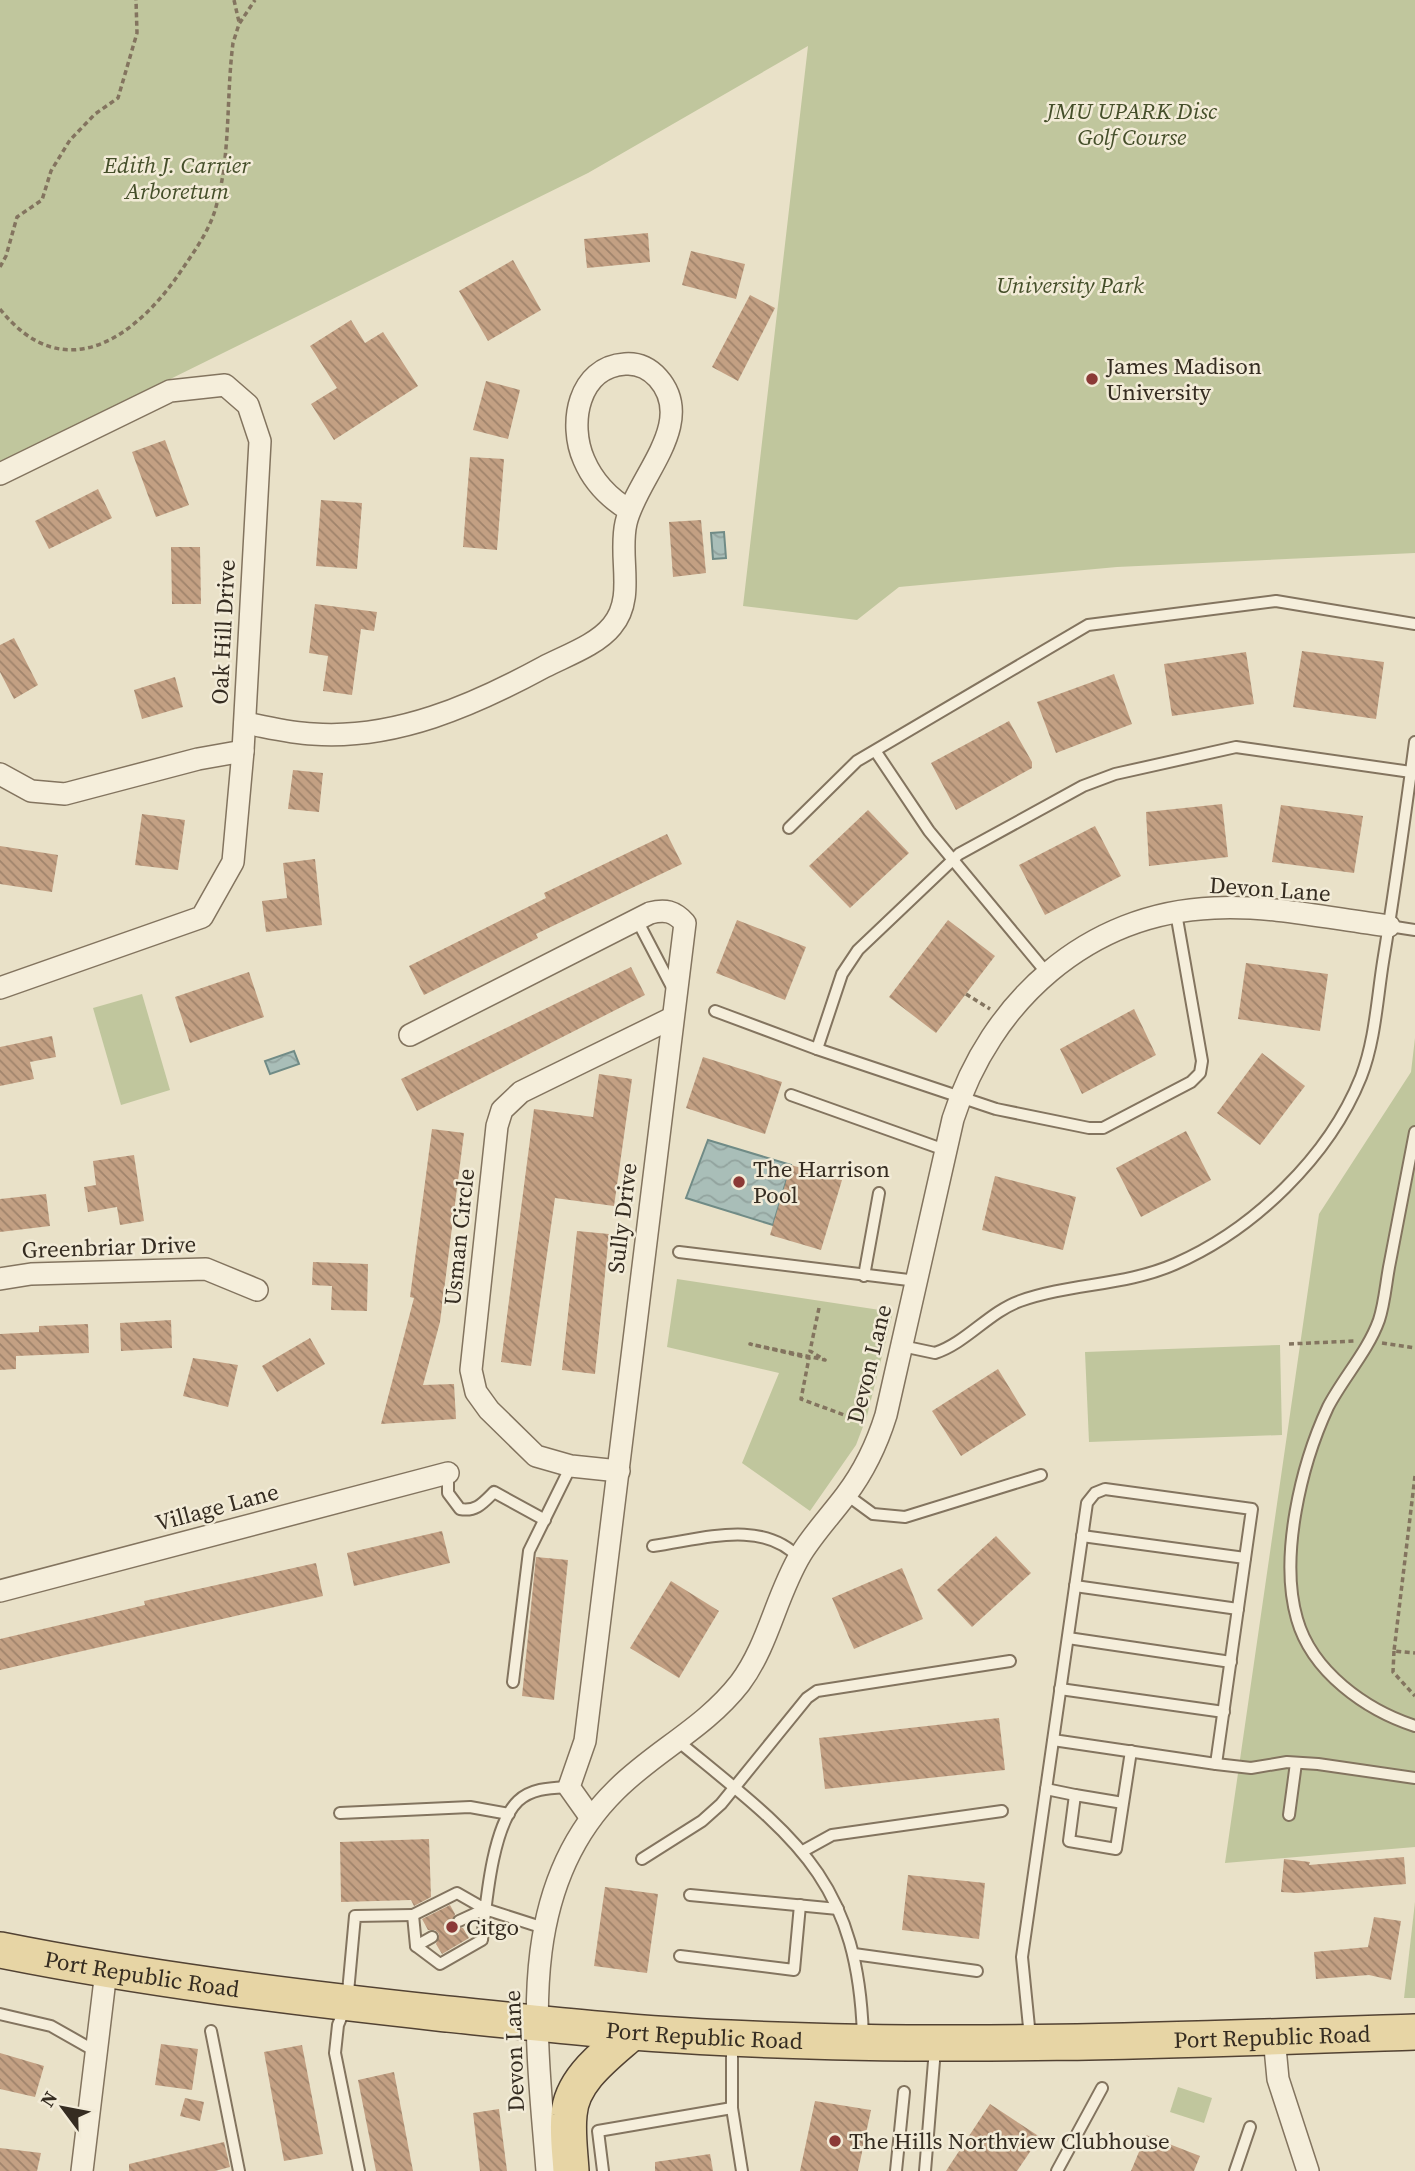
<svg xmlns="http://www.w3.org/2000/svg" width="1415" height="2171" viewBox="0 0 1415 2171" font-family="'Source Serif 4',serif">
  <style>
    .green { fill: #c0c69d }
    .water { fill: url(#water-waves); stroke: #708b86; stroke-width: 2 }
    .building { fill: url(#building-back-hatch) }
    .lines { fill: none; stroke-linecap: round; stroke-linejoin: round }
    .lane-casing { stroke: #83745f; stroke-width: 14 }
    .street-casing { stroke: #83745f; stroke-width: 24 }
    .primary-casing { stroke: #524233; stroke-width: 38 }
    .path { stroke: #83745f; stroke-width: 3.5; stroke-dasharray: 5 3.5; stroke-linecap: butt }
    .lane { stroke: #f5eedb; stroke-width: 10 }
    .street { stroke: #f5eedb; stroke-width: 21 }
    .primary { stroke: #e7d5a5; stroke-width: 35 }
    .poi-dot { fill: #8b3936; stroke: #f2ebd7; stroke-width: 2.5 }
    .labels { text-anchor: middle; stroke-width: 5; stroke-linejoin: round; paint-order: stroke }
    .park-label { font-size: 23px; font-style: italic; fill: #454f2a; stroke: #f2ebd7 }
    .poi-label { font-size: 23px; fill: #352c21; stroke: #f2ebd7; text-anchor: start }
    .street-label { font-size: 23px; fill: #352c21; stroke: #f2ebd7 }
  </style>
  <defs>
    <pattern id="water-waves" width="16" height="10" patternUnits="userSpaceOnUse" patternTransform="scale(1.75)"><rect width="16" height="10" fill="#a9beb8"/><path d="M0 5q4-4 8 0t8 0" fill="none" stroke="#92a39e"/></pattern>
    <pattern id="building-back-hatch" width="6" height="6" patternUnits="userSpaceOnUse" patternTransform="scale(1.75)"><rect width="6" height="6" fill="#c3a083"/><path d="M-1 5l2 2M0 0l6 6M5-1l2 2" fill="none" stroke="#9f836b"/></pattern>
  </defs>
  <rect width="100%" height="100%" fill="#e9e1c8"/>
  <g class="green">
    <polygon points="0,0 1415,0 1415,553 1117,567 899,587 857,620 743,606 808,46 588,173 0,463"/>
    <polygon points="142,994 170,1090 121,1105 93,1008"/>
    <polygon points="1415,1038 1415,1847 1225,1863 1319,1214 1411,1072"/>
    <polygon points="677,1279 893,1312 867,1416 856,1445 810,1511 742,1463 779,1373 667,1347"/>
    <polygon points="1280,1345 1282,1435 1089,1442 1085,1352"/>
    <polygon points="1415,1902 1415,1998 1404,1998"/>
    <polygon points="1178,2087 1212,2098 1204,2123 1170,2112"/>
  </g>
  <g class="water">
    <polygon points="724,532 726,558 713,559 711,533"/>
    <polygon points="294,1051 299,1064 270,1074 265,1061"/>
    <polygon points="708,1140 791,1165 773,1225 686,1198"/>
  </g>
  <g class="building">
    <polygon points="648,233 650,262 587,268 584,239"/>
    <polygon points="691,251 745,264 736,299 682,285"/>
    <polygon points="513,260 541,310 488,341 459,291"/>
    <polygon points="750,295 775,308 738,381 712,367"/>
    <polygon points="351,320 365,343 383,332 418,386 334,440 311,404 337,388 310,346"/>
    <polygon points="486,381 520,390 508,439 473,430"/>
    <polygon points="165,440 189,505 156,517 132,452"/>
    <polygon points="470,457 504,459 497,550 463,547"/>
    <polygon points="98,489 112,518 49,549 35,521"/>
    <polygon points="321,500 362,503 357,569 316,566"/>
    <polygon points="701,520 706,573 673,577 669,522"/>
    <polygon points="171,547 200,547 201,604 172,604"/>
    <polygon points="315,604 377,612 374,631 361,629 352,695 323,691 328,656 309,653"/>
    <polygon points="14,638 38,685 14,699 0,672 0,645"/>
    <polygon points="1302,651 1384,662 1376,719 1293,707"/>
    <polygon points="1246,652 1254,704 1172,716 1164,664"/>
    <polygon points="1114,674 1132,724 1056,753 1037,702"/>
    <polygon points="175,677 183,707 142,719 134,690"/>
    <polygon points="1009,721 1032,762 1032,768 956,810 931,763"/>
    <polygon points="293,770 323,773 319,812 288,809"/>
    <polygon points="1222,804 1228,857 1149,866 1146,812"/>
    <polygon points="1281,805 1363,816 1354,873 1272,862"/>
    <polygon points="868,810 909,853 850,908 809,866"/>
    <polygon points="142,814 185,820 178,870 135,865"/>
    <polygon points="1095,826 1121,876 1045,915 1019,865"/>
    <polygon points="667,834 682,864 536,934 538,938 424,995 409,966 546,898 544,893"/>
    <polygon points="0,846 58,855 52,892 0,884"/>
    <polygon points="315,859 322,925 266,932 262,901 287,898 283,863"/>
    <polygon points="737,920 806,947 785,1000 716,973"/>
    <polygon points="948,920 995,956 936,1033 889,997"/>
    <polygon points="1246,963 1328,974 1320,1031 1238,1019"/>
    <polygon points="631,967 645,995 417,1111 401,1079"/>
    <polygon points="249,972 264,1017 190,1043 175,997"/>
    <polygon points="1134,1009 1156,1055 1082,1094 1060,1049"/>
    <polygon points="52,1036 56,1057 30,1062 34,1079 0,1086 0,1047"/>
    <polygon points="1262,1053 1305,1086 1260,1145 1217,1113"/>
    <polygon points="703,1057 782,1082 765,1134 686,1108"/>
    <polygon points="599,1074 632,1079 614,1206 555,1198 531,1366 501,1362 534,1109 593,1117"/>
    <polygon points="432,1129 464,1133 440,1322 423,1385 454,1384 456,1419 381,1424 414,1298 410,1297"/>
    <polygon points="1186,1131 1211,1180 1141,1217 1116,1168"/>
    <polygon points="134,1155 144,1221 120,1225 117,1207 88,1212 84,1187 96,1185 93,1161"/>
    <polygon points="791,1165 842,1180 821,1250 770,1235"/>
    <polygon points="995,1176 1076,1197 1063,1250 982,1230"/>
    <polygon points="46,1194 50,1226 0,1232 0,1199"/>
    <polygon points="577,1231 609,1234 595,1374 562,1370"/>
    <polygon points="313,1262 368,1264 367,1311 331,1310 332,1286 312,1285"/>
    <polygon points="171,1320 172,1348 121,1351 120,1323"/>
    <polygon points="88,1324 89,1353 16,1356 16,1369 0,1370 0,1334 39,1332 39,1326"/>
    <polygon points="310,1338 325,1364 277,1392 262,1366"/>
    <polygon points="193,1358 238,1365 228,1407 183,1396"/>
    <polygon points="998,1369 1026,1415 961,1456 932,1411"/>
    <polygon points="442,1531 450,1563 354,1586 347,1553"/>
    <polygon points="996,1536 1031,1573 972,1627 937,1590"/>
    <polygon points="536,1557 568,1560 554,1700 522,1696"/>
    <polygon points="316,1563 323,1596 0,1670 0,1639 145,1605 144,1601"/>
    <polygon points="902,1568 923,1619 854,1649 832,1598"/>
    <polygon points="671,1581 719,1611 679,1678 630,1648"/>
    <polygon points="999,1718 1005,1770 825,1789 819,1738"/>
    <polygon points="429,1839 431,1897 414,1906 411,1900 341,1902 340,1842"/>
    <polygon points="1404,1857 1406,1884 1297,1893 1281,1892 1284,1859 1310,1862 1309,1865"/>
    <polygon points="908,1875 985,1883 979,1939 902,1930"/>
    <polygon points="605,1887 658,1894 647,1973 594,1966"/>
    <polygon points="450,1905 455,1914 452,1925 463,1928 469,1938 442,1954 436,1944 439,1934 435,1930 428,1930 422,1919"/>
    <polygon points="1374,1917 1401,1921 1391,1980 1369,1975 1316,1979 1314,1952 1368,1947"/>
    <polygon points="161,2044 198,2049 192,2090 155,2085"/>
    <polygon points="302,2045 323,2154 284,2161 264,2052"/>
    <polygon points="0,2053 44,2066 35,2097 0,2089"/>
    <polygon points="394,2072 413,2171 376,2171 358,2080"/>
    <polygon points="185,2098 204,2102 200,2121 180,2116"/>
    <polygon points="815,2101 871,2110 858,2171 800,2171"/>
    <polygon points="990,2104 1040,2137 1017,2171 946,2171"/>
    <polygon points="499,2109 507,2171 480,2171 473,2113"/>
    <polygon points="1146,2135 1200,2156 1194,2171 1131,2171"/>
    <polygon points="224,2142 230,2167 215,2171 129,2171 129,2164"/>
    <polygon points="0,2148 41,2153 37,2171 0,2171"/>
    <polygon points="710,2154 713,2171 655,2171 655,2162"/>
  </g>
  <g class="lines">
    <defs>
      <g id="lane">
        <polyline points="876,752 929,831 1046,972"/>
        <polyline points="789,828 857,761 1088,625 1276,601 1415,624"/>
        <polyline points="637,920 673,989"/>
        <polyline points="1389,926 1415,930"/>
        <polyline points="715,1011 817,1049 996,1109 1089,1128 1103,1128 1191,1082 1200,1073 1202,1061 1176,913"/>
        <polyline points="817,1049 842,974 858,950 959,854 1083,786 1115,774 1236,747 1411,772"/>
        <polyline points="791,1095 945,1150"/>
        <path d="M1415 1132C1407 1175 1398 1219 1390 1262 1386 1281 1385 1302 1379 1320 1368 1351 1343 1378 1328 1407 1301 1465 1279 1557 1297 1619 1312 1672 1366 1710 1415 1726"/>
        <polyline points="679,1252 917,1281"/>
        <polyline points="864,1276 879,1193"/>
        <path d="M902 1346 935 1353C966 1343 989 1312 1020 1301 1071 1283 1125 1286 1175 1264 1253 1230 1329 1157 1361 1077 1375 1041 1377 1000 1383 962 1395 889 1405 816 1415 742"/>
        <path d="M448 1473V1493L460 1509C476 1512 483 1503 494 1492L545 1520"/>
        <polyline points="847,1495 873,1514 905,1517 1041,1475"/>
        <polyline points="1082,1536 1245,1558"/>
        <path d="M653 1546C700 1540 762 1518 799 1558"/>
        <polyline points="1075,1586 1238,1609"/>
        <polyline points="1068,1638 1231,1662"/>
        <polyline points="513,1682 529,1551 571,1466"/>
        <polyline points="1060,1689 1224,1712"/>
        <path d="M679 1742C792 1835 858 1877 863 2037"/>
        <polyline points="1216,1764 1251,1768 1287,1762 1318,1764 1415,1778"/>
        <polyline points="1046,1789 1075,1795"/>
        <polyline points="1123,1803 1075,1795 1069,1841 1116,1849 1131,1751"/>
        <polyline points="340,1813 470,1807 509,1814"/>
        <polyline points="1289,1815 1296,1763"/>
        <polyline points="803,1851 832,1835 1002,1811"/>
        <polyline points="642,1859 702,1821 721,1804 807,1698 817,1691 1010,1661"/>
        <polyline points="690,1895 838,1909"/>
        <polyline points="459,1921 485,1909"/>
        <path d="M544 1928 485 1909 457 1893 413 1915 416 1946 440 1964 482 1940C486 1904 492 1826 518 1801 532 1788 551 1788 569 1787"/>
        <polyline points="416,1946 432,1937"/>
        <polyline points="854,1954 977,1971"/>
        <polyline points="680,1956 794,1970 800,1905"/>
        <polyline points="0,2014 51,2026 95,2051"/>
        <polyline points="211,2031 239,2171"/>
        <polyline points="1030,2037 1022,1957 1087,1503 1095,1493 1105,1489 1252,1509 1216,1764 1053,1740"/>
        <polyline points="732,2108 742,2171"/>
        <polyline points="359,2171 335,2053 338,2025 347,2003 355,1916 413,1915"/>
        <polyline points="603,2171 598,2131 732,2108 732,2042"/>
        <polyline points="896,2171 904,2092"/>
        <polyline points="925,2171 935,2049"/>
        <polyline points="1057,2171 1102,2088"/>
        <polyline points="1235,2171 1250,2127"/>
      </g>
      <g id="street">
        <polyline points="0,474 170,391 225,385 248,405 260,441 243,751 233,862 202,917 0,988"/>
        <path d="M245 723C267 727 290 733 313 734 395 740 474 705 544 667 565 656 597 645 612 626 636 598 618 557 626 523 636 478 698 423 658 378 649 368 638 363 625 364 578 367 568 424 584 460 593 481 609 498 629 510"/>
        <polyline points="0,774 31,791 65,794 198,759 243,751"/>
        <path d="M410 1035 650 913C665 909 674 911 685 923L585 1741 569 1787 591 1818"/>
        <polyline points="0,1279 31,1274 206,1269 257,1290"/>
        <polyline points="619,1471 571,1466 536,1456 489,1410 476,1392 471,1370 497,1126 502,1110 521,1092 672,1018"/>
        <polyline points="0,1591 448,1473"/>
        <polyline points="1274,2037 1278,2079 1308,2171"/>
        <polyline points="82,2171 106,1971"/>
        <path d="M547 2171C537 2041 513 1891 616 1790 656 1750 704 1729 740 1683 769 1644 776 1595 801 1554 814 1533 831 1515 846 1495 864 1471 877 1444 886 1415L953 1119C990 1002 1087 913 1214 908 1272 905 1332 919 1389 926"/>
      </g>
      <g id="primary">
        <path id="s1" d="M0 1950C145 1979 291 1997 438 2013 535 2023 632 2034 730 2038 958 2049 1187 2040 1415 2032"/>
        <path d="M571 2171C570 2153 567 2133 569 2115 571 2080 606 2055 631 2033"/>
      </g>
    </defs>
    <use href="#lane" class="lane-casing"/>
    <use href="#street" class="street-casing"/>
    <use href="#primary" class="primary-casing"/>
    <g class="path">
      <polyline points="234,0 239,22"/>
      <polyline points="0,267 6,256 17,217 42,200 51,171 70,140 95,114 118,98 137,33 136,0"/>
      <path d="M0 309C65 391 139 335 183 268 196 249 210 229 216 207 231 154 226 97 233 43L239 24 255 0"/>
      <polyline points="966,994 990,1009"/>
      <polyline points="819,1308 810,1351 825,1360 750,1344 809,1358 801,1399 863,1422"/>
      <polyline points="1382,1343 1415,1348"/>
      <polyline points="1289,1344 1354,1341"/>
      <polyline points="1415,1476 1394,1651 1415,1653"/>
      <polyline points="1394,1651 1393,1672 1415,1696"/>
    </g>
    <use href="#lane" class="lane"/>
    <use href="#street" class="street"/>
    <use href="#primary" class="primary"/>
  </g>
  <g class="poi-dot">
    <circle cx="1092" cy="379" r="7"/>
    <circle cx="739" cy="1182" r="7"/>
    <circle cx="452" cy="1927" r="7"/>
    <circle cx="835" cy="2141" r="7"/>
  </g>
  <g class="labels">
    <g class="park-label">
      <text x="1132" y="119">JMU UPARK Disc<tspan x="1132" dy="26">Golf Course</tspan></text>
      <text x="177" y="173">Edith J. Carrier<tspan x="177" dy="26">Arboretum</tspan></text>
      <text x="1070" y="293">University Park</text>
    </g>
    <g class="poi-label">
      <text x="1106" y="374">James Madison<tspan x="1106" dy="26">University</tspan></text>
      <text x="753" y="1177">The Harrison<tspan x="753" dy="26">Pool</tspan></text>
      <text x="466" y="1935">Citgo</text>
      <text x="849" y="2149">The Hills Northview Clubhouse</text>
    </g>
    <g class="street-label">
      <text transform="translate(223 632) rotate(-87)" y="8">Oak Hill Drive</text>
      <text transform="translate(1270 889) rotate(4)" y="8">Devon Lane</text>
      <text transform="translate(622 1218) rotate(-83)" y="8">Sully Drive</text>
      <text transform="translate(459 1237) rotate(-84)" y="8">Usman Circle</text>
      <text transform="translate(109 1247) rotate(-2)" y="8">Greenbriar Drive</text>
      <text transform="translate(869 1364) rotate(-76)" y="8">Devon Lane</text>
      <text transform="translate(217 1507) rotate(-15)" y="8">Village Lane</text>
      <text dy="8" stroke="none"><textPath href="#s1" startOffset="144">Port Republic Road</textPath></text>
      <text dy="8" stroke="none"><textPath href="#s1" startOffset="710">Port Republic Road</textPath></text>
      <text dy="8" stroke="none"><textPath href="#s1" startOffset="1278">Port Republic Road</textPath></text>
      <text transform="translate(514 2051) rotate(-92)" y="8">Devon Lane</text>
    </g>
  </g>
  <g transform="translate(63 2108) rotate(302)" stroke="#f2ebd7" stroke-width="5" paint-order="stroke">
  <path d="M0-5L12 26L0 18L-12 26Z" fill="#352c21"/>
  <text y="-10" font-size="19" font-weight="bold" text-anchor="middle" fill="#352c21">N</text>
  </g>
</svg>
